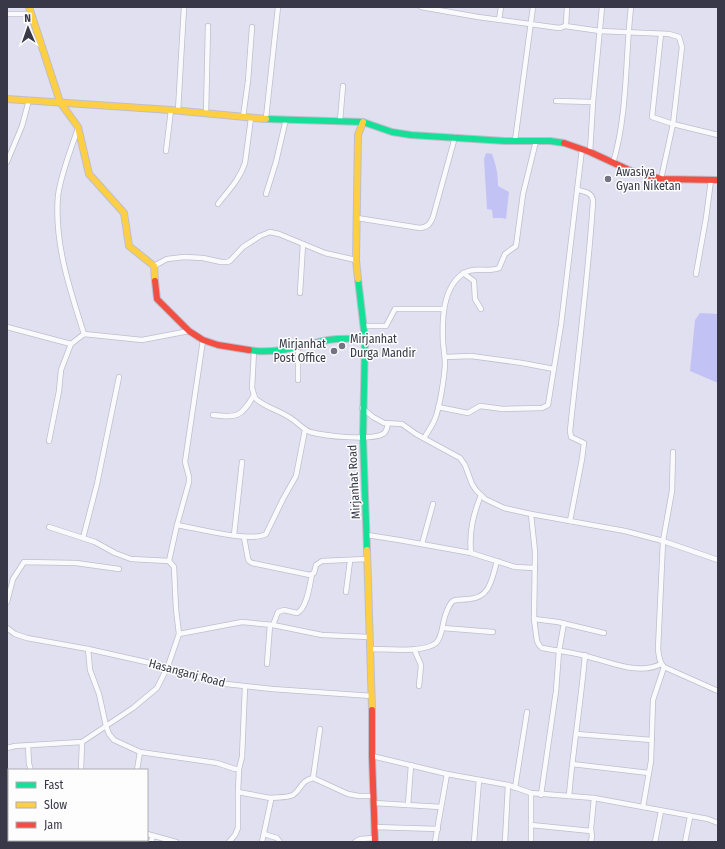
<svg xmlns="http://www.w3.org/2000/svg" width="725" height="849" viewBox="0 0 725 849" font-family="'Fira Sans Condensed',sans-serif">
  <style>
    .water { fill: #c3c2f4 }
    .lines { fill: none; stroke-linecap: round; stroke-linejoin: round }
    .street-casing { stroke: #bebecc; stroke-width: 6 }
    .fast-casing { stroke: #bebecc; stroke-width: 8 }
    .slow-casing { stroke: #bebecc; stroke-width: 8 }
    .jam-casing { stroke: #bebecc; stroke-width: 8 }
    .street { stroke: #fafafd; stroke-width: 4.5 }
    .fast { stroke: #16e098; stroke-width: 6 }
    .slow { stroke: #ffcf43; stroke-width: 6 }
    .jam { stroke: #f24e42; stroke-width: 6 }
    .poi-dot { fill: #737383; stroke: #fdfdfd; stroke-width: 1.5 }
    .labels { text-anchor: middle; stroke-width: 3; stroke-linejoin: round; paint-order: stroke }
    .poi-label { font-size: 12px; fill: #383848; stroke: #fdfdfd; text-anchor: start }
    .street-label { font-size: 12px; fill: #383848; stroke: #fdfdfd }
  </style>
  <rect width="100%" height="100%" fill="#e0e0f1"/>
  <g class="water">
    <path d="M486 153 492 154C496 165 498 174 498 186L509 192 506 219 502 218H493L492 210 487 209 484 159Z"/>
    <polygon points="700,313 718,314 718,383 690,371 695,320"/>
  </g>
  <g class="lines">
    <defs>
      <g id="street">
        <polyline points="421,7 478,17 559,28 563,27 566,25 567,7"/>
        <polyline points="7,14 31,14"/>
        <polyline points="499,20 501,7"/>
        <polyline points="565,26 600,31 669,34 679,37 682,47 673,124 661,179"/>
        <polyline points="661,34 652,117 673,124 718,135"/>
        <polyline points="556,101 593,102"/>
        <polyline points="178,111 184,7"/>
        <polyline points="206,113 208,26"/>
        <polyline points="243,117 248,81 252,27"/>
        <polyline points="266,118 278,7"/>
        <polyline points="340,121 343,86"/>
        <path d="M78 128C71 150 61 173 58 196 54 243 70 290 84 334"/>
        <polyline points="515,141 533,7"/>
        <polyline points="166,151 171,110"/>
        <polyline points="590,152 593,102 602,7"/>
        <polyline points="7,162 22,126 29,100"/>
        <path d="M613 163C628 113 625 59 631 7"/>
        <polyline points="266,194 276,162 286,119"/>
        <path d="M218 204C228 191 240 179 245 163L251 118"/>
        <path d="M357 218 420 228C428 227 430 224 433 217L455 137"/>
        <polyline points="154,266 167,259 184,257 203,258 221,262 227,262 230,261 243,247 260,236 270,232 279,234 325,253 356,260"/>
        <polyline points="463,273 474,281 475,299 481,309"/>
        <polyline points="696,274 706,218 711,180"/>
        <polyline points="300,293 303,244"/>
        <polyline points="364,326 386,326 395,309 444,309"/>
        <polyline points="7,327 71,344"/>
        <polyline points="298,347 298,380"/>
        <path d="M254 351 252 388 255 398C264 407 281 411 292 419 298 423 303 429 310 432 325 436 369 441 383 434 387 432 387 427 388 423"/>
        <polyline points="445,357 471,356 522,363 554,369"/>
        <polyline points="438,407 468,413 480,406 503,409 542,408 548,405 561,325 582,149"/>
        <polyline points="362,408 373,417 384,423 402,424 416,434 460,458 465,465 472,484 476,490 485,499 504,508 531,514 625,531 663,541 718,560"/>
        <path d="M213 415C238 418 241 417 254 395"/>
        <path d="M424 438C428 432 432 426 435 419 440 406 444 379 445 365 445 357 444 351 443 343 442 321 442 287 464 273 475 266 488 273 499 268L505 254 516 246 523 194 536 141"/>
        <polyline points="49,441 59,391 61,370 71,344 84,334 142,340 189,331"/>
        <path d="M673 452 672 491 663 541 658 649C659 656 659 662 664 667L718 691"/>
        <path d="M531 514 535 552 534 619 537 641 539 645 542 648C557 651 571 652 585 656 609 661 637 676 661 664"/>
        <path d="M570 521 582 459 584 443 571 437 570 431C578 355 588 279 593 202 593 193 586 192 578 190"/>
        <path d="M177 525C196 528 250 543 266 534L283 499 296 476 305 430"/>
        <polyline points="234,535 242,462"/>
        <polyline points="367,535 399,540 471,553 515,567 535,568"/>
        <polyline points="244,537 248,559 249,561 252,563 310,575 314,573 316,565 322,561 367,559"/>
        <polyline points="83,538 97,484 119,377"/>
        <polyline points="422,544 433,504"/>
        <path d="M471 553C469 532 473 515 481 495"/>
        <polyline points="169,561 177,525 189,482 189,477 185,462 203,340"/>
        <polyline points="346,592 350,561"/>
        <polyline points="7,602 13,579 24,562 76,563 119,569"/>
        <polyline points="534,619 558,622 604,633"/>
        <path d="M273 625 278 612 284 610 297 613C307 609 310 584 312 574"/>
        <polyline points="7,628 15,634 27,638 88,649 168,667 217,683 272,689 372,696"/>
        <polyline points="443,628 493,632"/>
        <polyline points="179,634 242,622 273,625 322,635 369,637"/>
        <polyline points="88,649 90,670 99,694 106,726 109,734 114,740 140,752 217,763 235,769 239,769 242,757 245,687"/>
        <path d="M370 649C385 649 425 653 436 643 442 637 442 627 444 620 445 615 449 604 453 601 457 599 464 600 469 599 490 598 492 579 497 561"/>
        <polyline points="414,649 421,665 419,686"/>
        <polyline points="267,664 270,625"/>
        <polyline points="576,734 652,740"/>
        <polyline points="28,745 29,764 31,770"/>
        <polyline points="7,748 15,746 82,742 133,708 157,688 168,666 179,634 176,609 174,567 169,561 131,559 115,553 95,542 49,527"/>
        <polyline points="372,756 447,774 508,785 531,793 594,798 708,819 718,823"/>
        <polyline points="572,764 649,773"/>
        <polyline points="81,770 82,742"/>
        <polyline points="137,770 140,752"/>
        <polyline points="313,778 320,729"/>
        <polyline points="515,788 527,712"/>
        <polyline points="238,792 270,798 271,800 262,842"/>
        <polyline points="531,793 531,842"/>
        <polyline points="541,795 556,691 559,651 564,623"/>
        <path d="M569 796C573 749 581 702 585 655"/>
        <path d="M270 798C277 797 287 798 293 795 302 789 300 781 313 778L348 794 359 796H373"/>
        <polyline points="374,803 441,807"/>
        <polyline points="408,805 411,765"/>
        <polyline points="643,807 651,761 653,700 664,667"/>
        <polyline points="531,825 591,831"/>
        <polyline points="374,827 438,829"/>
        <polyline points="147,834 176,842"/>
        <polyline points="264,834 277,838 280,842"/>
        <polyline points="44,840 44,842"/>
        <polyline points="20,842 24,840"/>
        <polyline points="151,842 153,836"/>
        <polyline points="229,842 235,835 238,828 238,792 239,769"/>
        <polyline points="355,842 360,839 375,838"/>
        <polyline points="435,842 447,774"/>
        <polyline points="474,842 479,780"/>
        <polyline points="505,842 508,785"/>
        <polyline points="591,842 592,836 591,829 594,798"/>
        <polyline points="655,842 661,811"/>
        <polyline points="685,842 690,817"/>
      </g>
      <g id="fast">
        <polyline points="266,119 363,122 392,132 411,135 505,141 550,141 564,143"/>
        <polyline points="358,279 365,339 363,437 367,550"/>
        <path d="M249 350C275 355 303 345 328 340 340 338 353 339 365 339"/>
      </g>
      <g id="slow">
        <polyline points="29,7 60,102 78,127 89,174 124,213 129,246 154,266 155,281"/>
        <polyline points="7,99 171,110 266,119"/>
        <polyline points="358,279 356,260 358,135 363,122"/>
        <polyline points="367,550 372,710"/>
      </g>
      <g id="jam">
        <polyline points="564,143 590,152 629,170 661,179 718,180"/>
        <polyline points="155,281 157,299 189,331 203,340 218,345 249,350"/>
        <polyline points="372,710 372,756 375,842"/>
      </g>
    </defs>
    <use href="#street" class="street-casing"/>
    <use href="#fast" class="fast-casing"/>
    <use href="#slow" class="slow-casing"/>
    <use href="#jam" class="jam-casing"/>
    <use href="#street" class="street"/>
    <use href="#fast" class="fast"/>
    <use href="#slow" class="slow"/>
    <use href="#jam" class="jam"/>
  </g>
  <g class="poi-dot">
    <circle cx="608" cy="179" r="4"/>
    <circle cx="342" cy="346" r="4"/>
    <circle cx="334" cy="351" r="4"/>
  </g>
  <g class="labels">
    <g class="poi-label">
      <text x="616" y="176">Awasiya<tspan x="616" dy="14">Gyan Niketan</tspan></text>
      <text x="350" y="343">Mirjanhat<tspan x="350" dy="14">Durga Mandir</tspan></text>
      <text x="326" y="348" text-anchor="end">Mirjanhat<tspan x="326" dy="14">Post Office</tspan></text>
    </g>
    <g class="street-label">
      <text transform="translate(354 482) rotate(-93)" y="4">Mirjanhat Road</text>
      <text transform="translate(187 673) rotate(15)" y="4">Hasanganj Road</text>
    </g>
  </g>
  <rect width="725" height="849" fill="none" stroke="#383848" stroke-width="16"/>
  <rect x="8" y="769" width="140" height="72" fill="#fdfdfd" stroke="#aeaeb5"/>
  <rect x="16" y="782" width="20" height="6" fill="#16e098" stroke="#aeaeb5"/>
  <text x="44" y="789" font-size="12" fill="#383848">Fast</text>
  <rect x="16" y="802" width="20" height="6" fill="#ffcf43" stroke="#aeaeb5"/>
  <text x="44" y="809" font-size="12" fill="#383848">Slow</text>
  <rect x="16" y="822" width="20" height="6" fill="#f24e42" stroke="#aeaeb5"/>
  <text x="44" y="829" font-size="12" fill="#383848">Jam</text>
  <g transform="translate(28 28) rotate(358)" stroke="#fdfdfd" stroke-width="3" paint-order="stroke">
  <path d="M0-3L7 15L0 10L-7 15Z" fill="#383848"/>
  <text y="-6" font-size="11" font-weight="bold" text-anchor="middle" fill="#383848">N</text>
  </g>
</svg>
